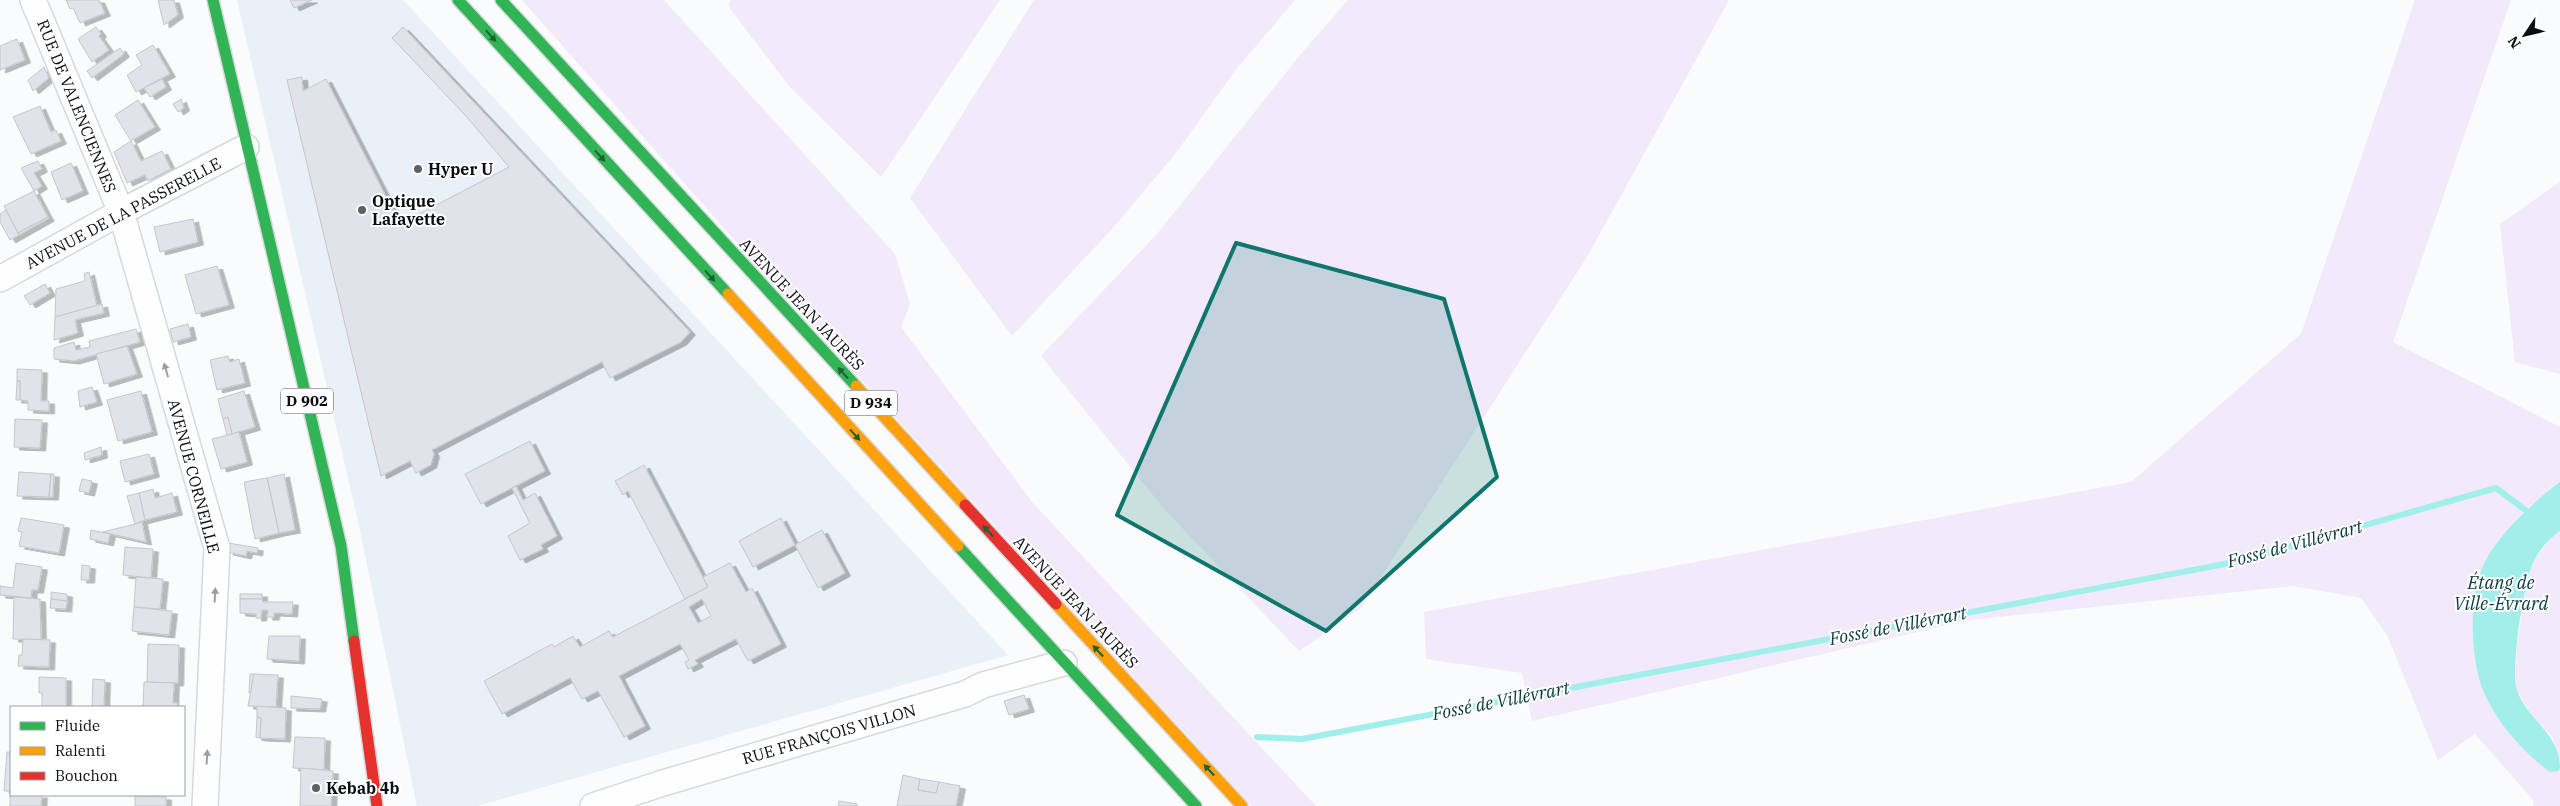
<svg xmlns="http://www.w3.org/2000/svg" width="2560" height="806" viewBox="0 0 2560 806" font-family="'IBM Plex Serif',serif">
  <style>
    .built { fill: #e9f0f7 }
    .green { fill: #f2e9fb }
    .water { fill: #a2eeea }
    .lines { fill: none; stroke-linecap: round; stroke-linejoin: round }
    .stream { stroke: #a2eeea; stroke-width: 6 }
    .building { fill: #e1e3eb; stroke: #c5c6c9; fill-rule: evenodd; filter: url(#shadow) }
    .street-casing { stroke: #d6d9dc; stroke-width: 28 }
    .fast-casing { stroke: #d6d9dc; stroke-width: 14 }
    .slow-casing { stroke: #d6d9dc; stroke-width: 14 }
    .jam-casing { stroke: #d6d9dc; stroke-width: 14 }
    .street { stroke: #fefeff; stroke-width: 25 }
    .fast { stroke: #30b455; stroke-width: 11 }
    .slow { stroke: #ff9f0a; stroke-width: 11 }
    .jam { stroke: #e5322d; stroke-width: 11 }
    .oneway { fill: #1d6134 }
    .oneway2 { fill: #9c9ea1 }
    .marked { fill: #0f766e; fill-opacity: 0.2; stroke: #0f766e; stroke-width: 4; stroke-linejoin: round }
    .poi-dot { fill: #5e6165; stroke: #fff; stroke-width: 2 }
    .labels { text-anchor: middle; stroke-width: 4; stroke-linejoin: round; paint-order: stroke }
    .shield { fill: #fff; stroke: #54565a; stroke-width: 1 }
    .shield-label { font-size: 15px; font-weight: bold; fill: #0a0e13 }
    .street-label { font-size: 16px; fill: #0a0e13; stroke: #fff }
    .poi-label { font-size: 16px; font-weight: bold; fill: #0a0e13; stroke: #fff; text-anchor: start }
    .water-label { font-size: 18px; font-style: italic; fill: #063b39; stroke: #fff }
  </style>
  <defs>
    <filter id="shadow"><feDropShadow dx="5.5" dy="3" stdDeviation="0" flood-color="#0004"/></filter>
  </defs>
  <rect width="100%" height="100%" fill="#f9fbfc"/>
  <polygon class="built" points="237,0 403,0 1008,655 477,806 417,806 358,521"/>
  <g class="green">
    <polygon points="522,0 664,0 895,254 910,304 901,327 1033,503 1316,806 1252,806 786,298"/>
    <polygon points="731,0 1000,0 881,177 789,86 728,6"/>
    <polygon points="1034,0 1295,0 1234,72 1176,153 1112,229 1012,336 910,198"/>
    <polygon points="1348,0 1729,0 1587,257 1361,608 1299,651 1165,510 1041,356 1157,234 1301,54"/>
    <polygon points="2415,0 2511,0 2393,342 2560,427 2560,482 2551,487 2513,524 2479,574 2473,613 2474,649 2558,771 2560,768 2560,806 2533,806 2534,801 2475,734 2438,760 2387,635 2361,598 2293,586 1969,620 1532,721 1522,673 1426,659 1424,612 2131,482 2301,334"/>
    <polygon points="2560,182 2560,374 2515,362 2500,224"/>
    <polygon points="2560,531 2560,762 2552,736 2532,716 2516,689 2516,671 2517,644 2527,582 2534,560 2551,538"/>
  </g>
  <path class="water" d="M2560 482V531C2550 538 2541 548 2535 559 2524 578 2510 670 2517 690 2527 720 2560 733 2560 768L2558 771 2550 772C2523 752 2496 722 2483 690 2471 660 2469 604 2480 573 2489 549 2507 529 2525 512 2536 502 2547 490 2560 482Z"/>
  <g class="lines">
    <polyline class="stream" points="1257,737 1302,739 2235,562 2496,488 2532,515"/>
  </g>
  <g class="building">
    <polygon points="66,0 99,0 105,13 80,23 73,8 70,9"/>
    <polygon points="158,0 174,0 178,15 164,25"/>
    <polygon points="290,0 312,0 294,8"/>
    <polygon points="96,27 101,34 99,36 109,50 92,62 78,39"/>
    <polygon points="403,27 690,332 681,342 610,378 602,362 432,450 434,454 431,465 416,473 410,461 381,476 287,80 302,77 303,91 326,79 400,224 509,167 466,116 392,38"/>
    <polygon points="17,39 25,60 0,70 0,46"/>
    <polygon points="153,45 170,74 136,92 127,75 142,65 136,55"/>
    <polygon points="120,48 124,54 92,78 87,71"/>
    <polygon points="44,67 49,78 33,91 28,80"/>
    <polygon points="162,79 166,87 150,97 144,88"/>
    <polygon points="181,99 184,108 178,112 173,104"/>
    <polygon points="138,100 155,127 131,141 115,115"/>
    <polygon points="40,106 51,132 56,130 61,141 31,154 13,117"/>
    <polygon points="131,141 141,161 162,151 171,169 148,181 145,175 127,183 114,152"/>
    <polygon points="38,161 42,169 34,173 42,186 34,191 21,168"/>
    <polygon points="71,163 83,191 62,200 51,172"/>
    <polygon points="34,191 48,217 18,233 4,206"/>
    <polygon points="6,210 19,235 10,240 0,222 0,214"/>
    <polygon points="48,217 49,218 19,235 18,233"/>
    <polygon points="193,219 198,242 160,252 154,227"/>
    <polygon points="217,266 229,305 196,314 185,275"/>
    <polygon points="89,272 97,306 55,317 56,289 85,281 84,274"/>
    <polygon points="45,284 50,293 30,305 24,296"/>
    <polygon points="102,304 104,313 75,320 78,333 54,340 55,317"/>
    <polygon points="188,324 191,337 173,342 170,329"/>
    <polygon points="136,329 140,342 74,361 54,359 54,348 74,342 76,350 90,347 89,341"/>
    <polygon points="127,346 137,374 104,384 96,354"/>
    <polygon points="228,356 230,362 239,359 245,383 217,390 210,360"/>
    <polygon points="17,369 42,370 41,401 49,401 49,411 28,410 28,401 20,400 20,381 17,381"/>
    <polygon points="17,381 20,381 20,400 16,400"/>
    <polygon points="92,387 97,402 80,407 78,391"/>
    <polygon points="141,391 152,432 118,441 107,400"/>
    <polygon points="244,391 255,427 232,434 228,417 223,419 218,399"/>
    <polygon points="228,417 232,434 227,435 223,419"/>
    <polygon points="15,419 42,420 40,448 14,447"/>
    <polygon points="239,432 247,462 221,469 212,439"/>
    <polygon points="530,441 545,471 481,504 465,474"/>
    <polygon points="101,447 102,455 85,460 84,453"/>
    <polygon points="149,454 154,474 125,482 120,461"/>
    <polygon points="644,465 708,587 685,599 628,491 623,495 615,481"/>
    <polygon points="19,472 51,474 49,497 17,496"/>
    <polygon points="51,474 54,474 53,497 49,497"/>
    <polygon points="284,474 295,530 279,533 267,478"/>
    <polygon points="267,478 279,533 255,539 244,482"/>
    <polygon points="82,479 92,481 89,493 79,491"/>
    <polygon points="516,486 523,500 535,493 557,536 541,545 543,549 520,560 508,536 530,523 512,488"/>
    <polygon points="153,489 155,498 172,493 177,512 145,520 139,493"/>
    <polygon points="139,493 145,520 135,524 127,496"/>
    <polygon points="21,518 64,525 59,553 19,546 22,532 18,531"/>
    <polygon points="781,518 795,545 753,567 739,541"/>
    <polygon points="142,522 146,542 103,532 135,524"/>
    <polygon points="91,530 110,534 108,543 90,539"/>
    <polygon points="822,530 845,573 818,588 795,545"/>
    <polygon points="228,543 258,548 257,553 247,551 246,556 228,552"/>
    <polygon points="125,547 153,549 151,578 123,575"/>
    <polygon points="16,563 42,567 38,590 32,590 31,598 0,595 0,586 13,588"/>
    <path d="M730 563 746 592 752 588 781 644 748 661 736 639 695 660 698 664 688 669 685 662 689 660 680 644 619 676 645 726 624 737 598 691 582 699 570 678 502 714 484 681 552 644 554 647 573 636 580 647 609 631 613 637 708 587 703 577ZM702 599 711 616 698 623 689 607Z"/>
    <polygon points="82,565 90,566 89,580 81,580"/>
    <polygon points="136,577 163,579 160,609 134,607"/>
    <polygon points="51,592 67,594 67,601 51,599"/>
    <rect x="240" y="594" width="22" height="5"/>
    <polygon points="14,597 40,599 41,640 13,639"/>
    <polygon points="51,599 67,601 66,609 50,608"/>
    <polygon points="240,599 262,599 263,602 293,602 292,614 274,613 274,617 267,617 268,610 262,610 261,618 256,618 256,614 240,613"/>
    <polygon points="134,607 172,611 169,635 132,631"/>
    <polygon points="269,636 300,636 299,661 267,659"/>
    <polygon points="23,639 50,640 49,667 18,666 19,655 22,655"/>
    <polygon points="148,644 179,645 178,683 147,682"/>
    <polygon points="250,674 254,674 252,693 249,693"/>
    <polygon points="254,674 278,675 276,707 248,706"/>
    <polygon points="39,677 66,678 66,707 42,707 42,693 39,693"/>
    <polygon points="93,679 105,680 104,707 92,707"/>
    <polygon points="144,682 174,683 173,703 177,703 177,707 143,707"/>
    <polygon points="1024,695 1029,709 1009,715 1004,701"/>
    <polygon points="291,696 322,699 320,709 291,708"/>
    <polygon points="257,706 286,708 285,739 260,738 261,718 257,717"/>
    <polygon points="257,717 261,718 260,738 256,737"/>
    <polygon points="295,737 325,738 324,770 293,768"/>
    <polygon points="7,752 11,752 11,791 4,791"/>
    <polygon points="301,768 333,771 331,806 300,806"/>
    <polygon points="903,775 920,779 918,790 936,793 939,782 960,786 956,806 897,806"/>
    <polygon points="920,779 939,782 936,793 918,790"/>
    <polygon points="10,791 11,795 42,795 41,806 10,806"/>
    <polygon points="135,796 166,797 166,806 135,806"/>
    <polygon points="839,801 857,804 857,806 838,806"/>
  </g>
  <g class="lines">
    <defs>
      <g id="street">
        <polyline points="33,0 121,212 217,548 205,806"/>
        <polyline points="0,279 121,212 246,147"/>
        <polyline points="593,806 663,783 965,694 983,685 1064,663"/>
      </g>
      <g id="fast">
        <polyline points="213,0 341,546 354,641"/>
        <polyline points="458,0 728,294"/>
        <polyline points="501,0 856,386"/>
        <polyline points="958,546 1196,806"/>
      </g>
      <g id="slow">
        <polyline points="728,294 958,546"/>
        <polyline points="856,386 965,505"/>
        <polyline points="1056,604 1242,806"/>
      </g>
      <g id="jam">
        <polyline points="965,505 1056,604"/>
        <polyline points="354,641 377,806"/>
      </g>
    </defs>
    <use href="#street" class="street-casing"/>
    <use href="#fast" class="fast-casing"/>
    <use href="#slow" class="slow-casing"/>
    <use href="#jam" class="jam-casing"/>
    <use href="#street" class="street"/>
    <use href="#fast" class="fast"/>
    <use href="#slow" class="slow"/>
    <use href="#jam" class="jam"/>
  </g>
  <defs><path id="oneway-solid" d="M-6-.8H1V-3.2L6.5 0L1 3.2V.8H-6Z" transform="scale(1.25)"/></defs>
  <g class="oneway">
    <use href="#oneway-solid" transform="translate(491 36) rotate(48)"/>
    <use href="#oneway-solid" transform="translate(600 156) rotate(48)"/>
    <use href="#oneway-solid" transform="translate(710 276) rotate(48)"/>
    <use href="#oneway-solid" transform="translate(843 373) rotate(-133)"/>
    <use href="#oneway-solid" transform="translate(855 435) rotate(48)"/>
    <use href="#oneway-solid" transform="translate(988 531) rotate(-133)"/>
    <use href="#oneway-solid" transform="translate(1098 651) rotate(-133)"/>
    <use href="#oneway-solid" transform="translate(1209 770) rotate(-133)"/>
  </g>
  <g class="oneway2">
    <use href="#oneway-solid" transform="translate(166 370) rotate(-106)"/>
    <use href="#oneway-solid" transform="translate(215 595) rotate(-87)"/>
    <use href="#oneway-solid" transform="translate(207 757) rotate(-87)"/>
  </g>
  <path class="marked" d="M1236 243 1444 299 1497 477 1326 631 1117 515Z"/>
  <g class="poi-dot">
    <circle cx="418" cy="169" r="5"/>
    <circle cx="362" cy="210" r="5"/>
    <circle cx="316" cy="788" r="5"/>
  </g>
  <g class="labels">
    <g class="shield">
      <rect x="281" y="388.5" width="52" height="25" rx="4"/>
      <rect x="845" y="390.5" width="52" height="25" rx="4"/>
    </g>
    <g class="shield-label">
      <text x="307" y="406">D 902</text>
      <text x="871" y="408">D 934</text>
    </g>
    <g class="street-label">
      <text transform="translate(77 106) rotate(68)" y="6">RUE DE VALENCIENNES</text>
      <text transform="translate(123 213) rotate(-28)" y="6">AVENUE DE LA PASSERELLE</text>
      <text transform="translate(802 304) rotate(47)" y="6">AVENUE JEAN JAURÈS</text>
      <text transform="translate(194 476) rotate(75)" y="6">AVENUE CORNEILLE</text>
      <text transform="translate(1076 602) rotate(47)" y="6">AVENUE JEAN JAURÈS</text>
      <text transform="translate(829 734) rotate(-16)" y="6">RUE FRANÇOIS VILLON</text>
    </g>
    <g class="poi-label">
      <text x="428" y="175">Hyper U</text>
      <text x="372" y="207">Optique<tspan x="372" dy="18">Lafayette</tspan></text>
      <text x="326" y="794">Kebab 4b</text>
    </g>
    <g class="water-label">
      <text transform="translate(2295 544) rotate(-15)" y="6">Fossé de Villévrart</text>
      <text x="2501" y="589">Étang de<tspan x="2501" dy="21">Ville-Évrard</tspan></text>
      <text transform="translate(1898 626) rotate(-11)" y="6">Fossé de Villévrart</text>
      <text transform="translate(1501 701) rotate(-11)" y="6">Fossé de Villévrart</text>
    </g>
  </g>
  <rect x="10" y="706" width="175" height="90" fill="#ffffff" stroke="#9d9fa1"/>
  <rect x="20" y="722" width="25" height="8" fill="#30b455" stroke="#9d9fa1"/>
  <text x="55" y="731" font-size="15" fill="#0a0e13">Fluide</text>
  <rect x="20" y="747" width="25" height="8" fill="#ff9f0a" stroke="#9d9fa1"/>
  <text x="55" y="756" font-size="15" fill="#0a0e13">Ralenti</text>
  <rect x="20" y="772" width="25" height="8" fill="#e5322d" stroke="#9d9fa1"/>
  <text x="55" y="781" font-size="15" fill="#0a0e13">Bouchon</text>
  <g transform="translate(2525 35) rotate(235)" stroke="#ffffff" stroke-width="4" paint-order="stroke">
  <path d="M0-4L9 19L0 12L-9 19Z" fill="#0a0e13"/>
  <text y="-8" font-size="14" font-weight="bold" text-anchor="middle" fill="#0a0e13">N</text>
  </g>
</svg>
